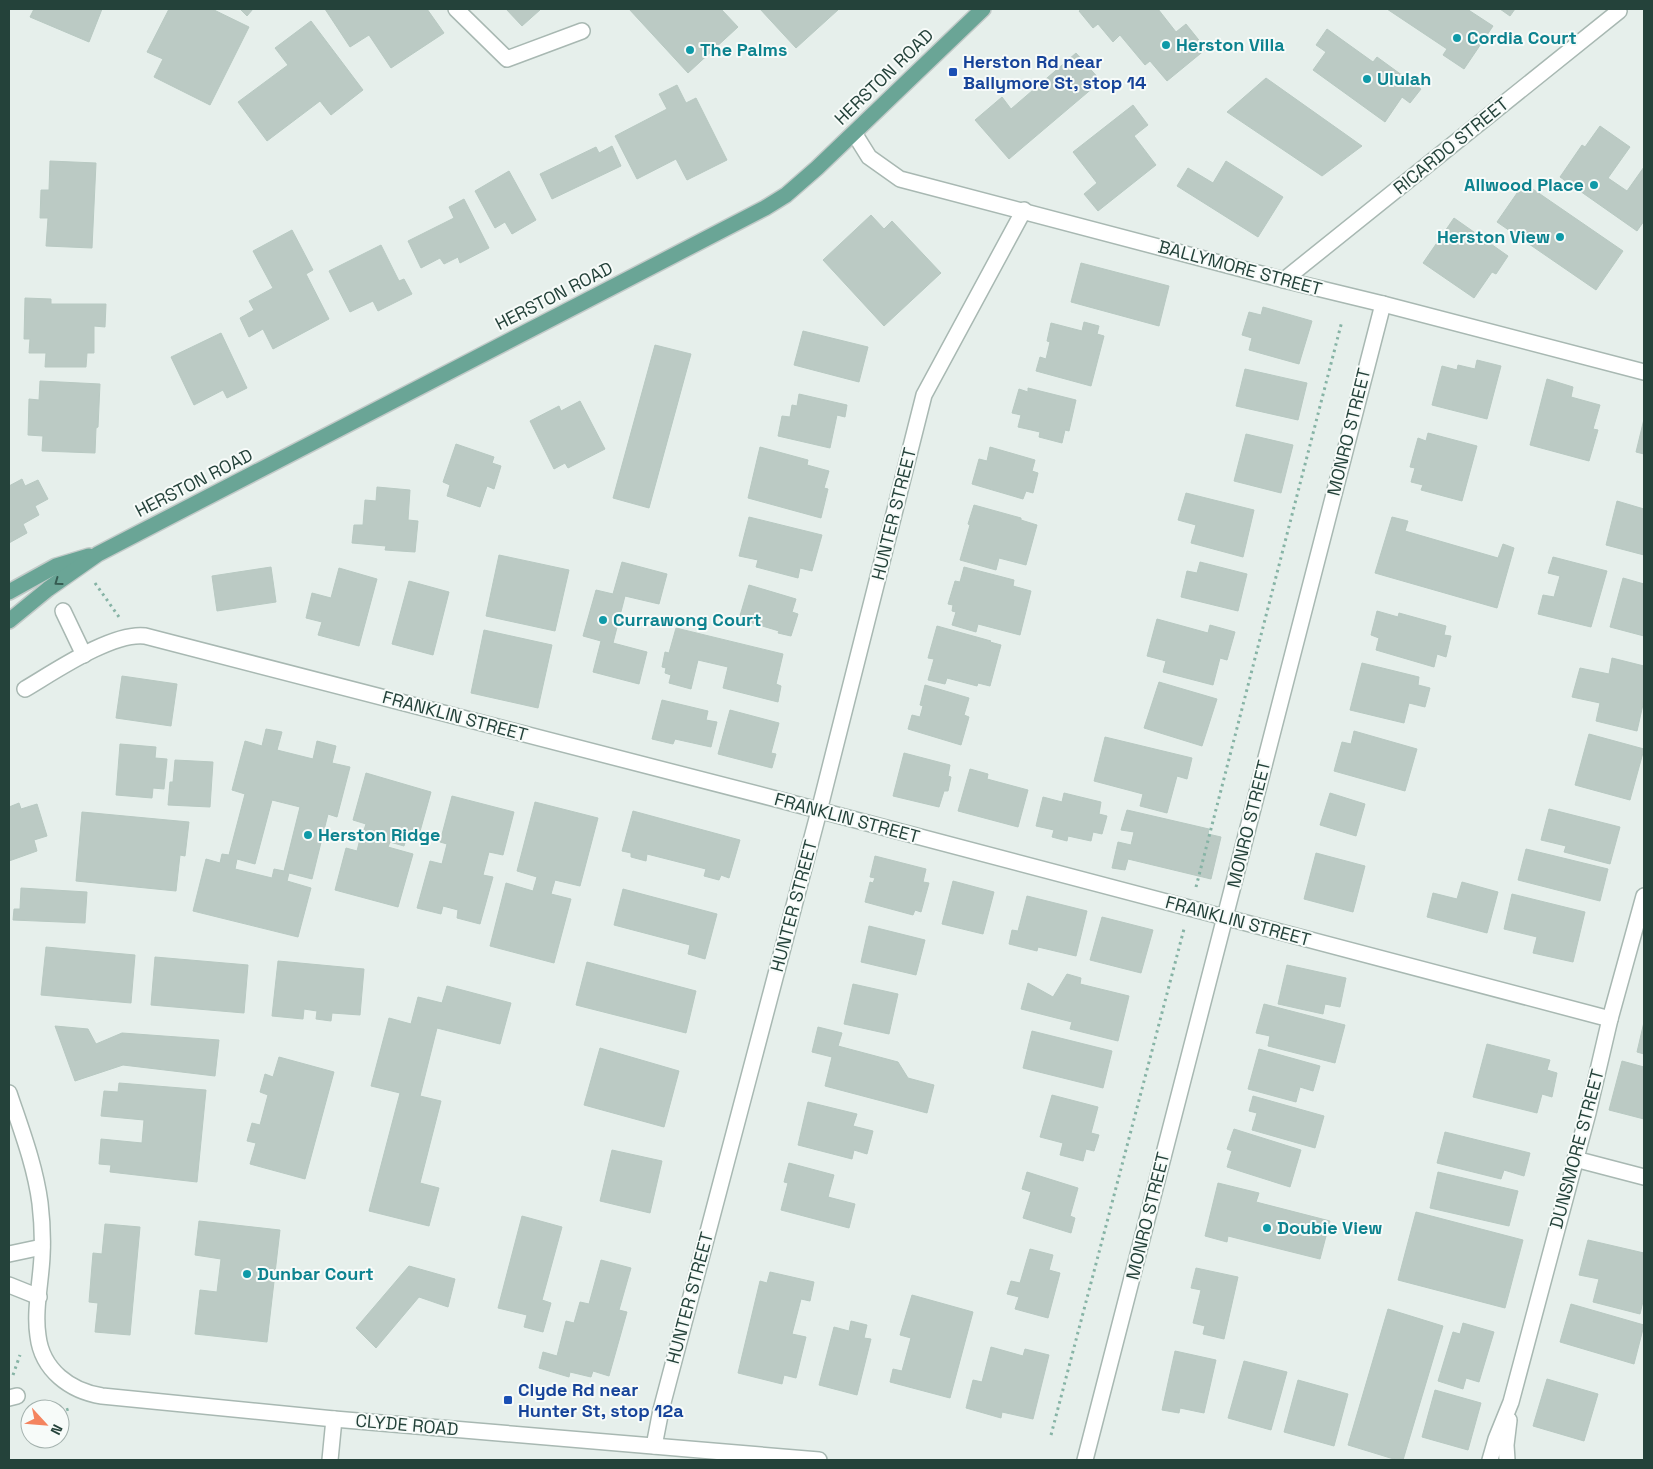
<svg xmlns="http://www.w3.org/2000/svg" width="1653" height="1469" viewBox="0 0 1653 1469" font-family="'Space Grotesk',sans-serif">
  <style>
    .building { fill: #bbcac4; stroke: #b8c9c2; fill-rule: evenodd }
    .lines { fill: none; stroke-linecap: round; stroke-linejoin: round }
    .minor-casing { stroke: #a8b8b2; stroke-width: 18 }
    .major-casing { stroke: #c2cac8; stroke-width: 18 }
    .path { stroke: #86b3a5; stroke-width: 3; stroke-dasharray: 2.5 4; stroke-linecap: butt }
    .minor { stroke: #fff; stroke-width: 15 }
    .major { stroke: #6aa596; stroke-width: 15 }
    .oneway { stroke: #365b51 }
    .culture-dot { fill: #0f9aa8; stroke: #f7fbf9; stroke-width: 2 }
    .transit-dot { fill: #1a4fb4; stroke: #f7fbf9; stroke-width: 2 }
    .labels { text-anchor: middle; stroke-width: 4; stroke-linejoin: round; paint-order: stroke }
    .culture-label { font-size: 18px; font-weight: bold; fill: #0d838f; stroke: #f7fbf9; text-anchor: start }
    .transit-label { font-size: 18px; font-weight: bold; fill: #164399; stroke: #f7fbf9; text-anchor: start }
    .street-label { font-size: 18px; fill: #24423a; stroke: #f7fbf9 }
  </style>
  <rect width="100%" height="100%" fill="#e6efeb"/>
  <g class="building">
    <polygon points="34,9 102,9 89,42 30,17"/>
    <polygon points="169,9 212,9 249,27 210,105 154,77 163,59 147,52"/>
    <polygon points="240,9 253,9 247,16"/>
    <polygon points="325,9 427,9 444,33 391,68 369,35 350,47"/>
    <polygon points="506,9 541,9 522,26"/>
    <polygon points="629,9 721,9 738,27 688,73"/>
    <polygon points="760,9 839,9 796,48"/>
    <polygon points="1082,9 1158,9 1176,32 1186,24 1206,49 1167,81 1150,61 1145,65 1120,35 1113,42 1098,24 1093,28 1079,11"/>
    <polygon points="1387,9 1467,9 1493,26 1464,69 1443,55 1447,49"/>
    <polygon points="1500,9 1515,9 1510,16"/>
    <polygon points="311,21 363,90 331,115 320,101 267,141 238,102 288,65 275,48"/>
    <polygon points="1327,29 1373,62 1377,57 1421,89 1410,103 1402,97 1385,122 1313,70 1326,52 1316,45"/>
    <polygon points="1076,53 1101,81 1009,159 975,120 1002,97 1011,109"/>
    <polygon points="1266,78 1362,146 1322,176 1227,112"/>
    <polygon points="677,85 686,103 696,98 727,160 687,180 676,159 637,179 615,136 667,109 659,94"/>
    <polygon points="1133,105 1148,125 1134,136 1156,165 1098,211 1084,194 1097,183 1073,152"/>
    <polygon points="1600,126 1630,147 1608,178 1627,191 1644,167 1644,221 1637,231 1560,177 1582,145 1585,147"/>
    <polygon points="612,146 621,166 552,199 540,174 596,147 599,153"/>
    <polygon points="50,161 96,163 92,248 46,246 48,218 40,218 41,190 49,190"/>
    <polygon points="1226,161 1283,197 1258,237 1177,186 1188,168 1213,183"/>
    <polygon points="509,171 536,220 512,234 505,222 495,228 475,191"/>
    <polygon points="1524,183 1623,251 1596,290 1497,222"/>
    <polygon points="464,199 489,248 460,263 458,257 444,264 440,258 421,268 408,241 454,218 449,207"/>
    <polygon points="871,215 884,229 892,221 941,273 884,326 823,260"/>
    <polygon points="1454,218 1508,256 1496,274 1492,272 1474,298 1423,263"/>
    <polygon points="292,230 313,270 306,274 329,319 273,349 263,329 249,337 240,318 254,310 249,301 273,288 253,251"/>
    <polygon points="381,245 399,281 404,279 412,294 378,311 373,301 350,312 329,271"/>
    <polygon points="1081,263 1169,286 1159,326 1071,302"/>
    <polygon points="25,298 51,299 51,304 106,304 105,327 94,326 94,353 87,353 86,367 45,367 46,353 29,353 30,339 24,339"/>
    <polygon points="1263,307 1312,321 1299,364 1249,350 1252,338 1242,335 1249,312 1261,315"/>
    <polygon points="1084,322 1099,326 1097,334 1104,336 1091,386 1036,371 1040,357 1046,359 1050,342 1047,341 1051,323 1082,331"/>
    <polygon points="803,331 868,347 859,382 794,365"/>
    <polygon points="221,333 247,388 227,398 223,390 194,405 171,357"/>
    <polygon points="655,345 691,354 649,508 613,498"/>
    <polygon points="1477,360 1501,366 1487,419 1432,405 1442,366 1457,370 1458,365 1475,369"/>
    <polygon points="1245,369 1307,383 1298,420 1236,406"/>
    <polygon points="1547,379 1573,387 1571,397 1600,405 1593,429 1598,430 1589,461 1530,445"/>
    <polygon points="40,381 100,384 98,427 96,428 95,453 42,451 43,436 28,435 29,399 39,400"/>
    <polygon points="1028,388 1076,400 1069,431 1065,430 1062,443 1039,437 1040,432 1018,427 1021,415 1012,413 1019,389 1028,392"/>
    <polygon points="799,394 847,405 845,417 837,415 830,448 778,436 782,416 790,417 792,405 797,406"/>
    <polygon points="580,401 605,449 568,468 565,463 554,469 530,421 559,406 561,411"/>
    <polygon points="1644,419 1644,454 1636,452"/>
    <polygon points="1428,433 1477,446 1462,501 1421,490 1423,485 1411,482 1415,468 1410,467 1418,438 1426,441"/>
    <polygon points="1246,434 1293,445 1281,493 1234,481"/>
    <polygon points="456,444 494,457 492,463 501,466 494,489 487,486 480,507 447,496 450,485 443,482"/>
    <polygon points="760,447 808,460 807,465 829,471 824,488 828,489 821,518 748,498"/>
    <polygon points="990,447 1035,460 1032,471 1038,473 1033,493 1026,491 1023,499 972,484 979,459 987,461"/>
    <polygon points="22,479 25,486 38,480 48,499 35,506 39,515 23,524 27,533 9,543 9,486"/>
    <polygon points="377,487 410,490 408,520 418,521 415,552 385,550 386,546 352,543 354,525 363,525 365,500 376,501"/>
    <polygon points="1186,493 1254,510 1243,557 1191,543 1196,525 1178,520"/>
    <polygon points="1617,501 1644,509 1644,555 1606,545"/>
    <polygon points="974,505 1021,518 1021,520 1037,525 1026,565 999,558 996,570 960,560 970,525 968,524"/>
    <polygon points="749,517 822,535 812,571 800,568 798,578 756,567 758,560 739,556"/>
    <polygon points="1392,517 1408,521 1405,531 1498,558 1503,544 1514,548 1497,608 1375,573"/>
    <polygon points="499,555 569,570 555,631 486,616"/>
    <polygon points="1553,557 1607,571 1591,627 1538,614 1543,595 1554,597 1560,576 1548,573"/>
    <polygon points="622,562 667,574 659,604 625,596 613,643 647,652 639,684 593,672 601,641 583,636 596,590 613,594"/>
    <polygon points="1200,562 1247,574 1238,611 1181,597 1187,571 1197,573"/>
    <polygon points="271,567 276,602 217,611 212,576"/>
    <polygon points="964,567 1014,580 1013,586 1031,591 1020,635 978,624 976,632 952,625 956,612 952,611 953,605 948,604 955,581 960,582"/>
    <polygon points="339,568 377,579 359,646 318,635 322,622 306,618 312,593 331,598"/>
    <polygon points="1623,578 1644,584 1644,636 1610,627"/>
    <polygon points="409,581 449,592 433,655 392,644"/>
    <polygon points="749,585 796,599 792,612 798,614 791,636 778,633 779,631 739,619"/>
    <polygon points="1377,611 1398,617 1399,613 1446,626 1444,635 1451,636 1446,657 1437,654 1434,667 1376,650 1379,638 1371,635"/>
    <polygon points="1157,619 1208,633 1210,625 1235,632 1227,660 1220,658 1213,685 1163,672 1166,661 1147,656"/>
    <polygon points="937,626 991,641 990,642 1001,645 990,686 978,683 977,686 947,678 945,684 928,680 934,659 928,658"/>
    <polygon points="676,628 783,654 776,684 781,686 778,702 723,688 728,667 698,660 691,689 669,683 671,675 665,673 666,668 662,667 665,652 669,653"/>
    <polygon points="484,630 552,645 538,708 471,693"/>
    <polygon points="1612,658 1644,666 1644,700 1637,731 1596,721 1600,703 1572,697 1580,668 1609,674"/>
    <polygon points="1362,663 1419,677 1418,685 1430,688 1425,707 1409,703 1404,723 1350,710"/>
    <polygon points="122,676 177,684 171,726 116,718"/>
    <polygon points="1159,682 1217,699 1202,746 1144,728"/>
    <polygon points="925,685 969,698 964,715 969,717 961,745 908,729 912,715 920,717 923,706 920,705"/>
    <polygon points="662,700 708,711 706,720 717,722 711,747 675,739 673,744 652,739"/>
    <polygon points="730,710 779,723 771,753 776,754 772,768 718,754"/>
    <path d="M266 729 282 732 277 750 313 759 317 741 336 746 332 763 350 767 337 817 328 814 312 879 289 873 287 881 311 888 298 937 193 911 206 859 220 863 222 854 229 855 245 794 232 790 245 741 262 746ZM272 800 300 807 284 871 274 869 272 878 235 869 237 859 255 864Z"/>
    <polygon points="1354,731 1417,749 1405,791 1334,771 1342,742 1351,744"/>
    <polygon points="1589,734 1644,749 1630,800 1575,785"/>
    <polygon points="1105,737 1192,758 1187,779 1177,776 1167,813 1140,806 1143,794 1094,781"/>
    <polygon points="120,744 156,747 155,758 167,759 164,789 153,788 152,798 116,795"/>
    <polygon points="904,753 950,765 948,776 951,777 948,791 944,791 939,807 893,796"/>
    <polygon points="175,760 213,762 210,807 168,805 170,782 173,782"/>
    <polygon points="970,769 988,774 987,779 1028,790 1018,827 958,811"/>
    <polygon points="366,773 431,792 419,835 408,833 404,846 390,842 388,847 413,854 398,907 335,890 346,848 357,851 360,839 374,843 376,836 363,833 366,824 353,820"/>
    <polygon points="1064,793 1101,802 1099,814 1107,816 1102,834 1093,832 1091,841 1068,836 1067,841 1052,837 1054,830 1036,826 1043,797 1062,802"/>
    <polygon points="1330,793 1365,804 1356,836 1320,825"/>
    <polygon points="452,796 514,812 503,855 489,852 483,875 493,877 480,924 457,918 458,910 443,906 441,914 417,908 430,861 442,864 447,844 440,842"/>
    <polygon points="535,802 598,818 580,886 555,880 551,894 571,899 554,963 490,946 506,883 533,891 537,877 517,871"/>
    <polygon points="19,803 21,809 37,804 47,836 34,840 37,851 9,861 9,807"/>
    <polygon points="1549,809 1620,827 1610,864 1564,852 1566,846 1541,840"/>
    <polygon points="1127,810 1209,829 1208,834 1221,837 1211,879 1128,859 1125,870 1112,868 1118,842 1131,845 1134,832 1121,830"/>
    <polygon points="633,811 740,840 729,878 721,875 719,880 704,876 706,869 647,854 646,861 631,857 631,853 622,851"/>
    <polygon points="82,812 189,822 185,856 180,855 176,891 76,881"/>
    <polygon points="1526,849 1608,869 1600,901 1518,880"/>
    <polygon points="1316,853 1365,866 1353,912 1304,899"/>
    <polygon points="875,856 926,869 923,882 929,883 921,912 915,910 913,915 865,902 870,882 873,883 875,878 870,877"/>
    <polygon points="953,881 994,892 983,934 942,924"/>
    <polygon points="1462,882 1498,892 1487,933 1427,917 1433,893 1457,899"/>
    <polygon points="21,888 87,892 85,923 13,920 14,909 20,909"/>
    <polygon points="623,889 717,914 705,959 688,954 690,945 614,925"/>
    <polygon points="1512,894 1585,912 1573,962 1533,953 1537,937 1504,929"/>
    <polygon points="1027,896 1087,911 1076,956 1038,947 1037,951 1009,944 1012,930 1018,931"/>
    <polygon points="1102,917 1153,930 1141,973 1090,960"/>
    <polygon points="869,926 925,940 916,975 861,962"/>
    <polygon points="46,947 135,955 131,1003 41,995"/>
    <polygon points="155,957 248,965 244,1013 151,1005"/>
    <polygon points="278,961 364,969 360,1015 332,1013 331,1021 316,1019 317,1011 304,1009 303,1019 272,1016"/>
    <polygon points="587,962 696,991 686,1033 576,1005"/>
    <polygon points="1287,965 1346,978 1340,1007 1325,1004 1323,1014 1278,1004"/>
    <polygon points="1067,974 1081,978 1080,984 1129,996 1118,1041 1070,1029 1072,1022 1021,1009 1028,983 1053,997"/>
    <polygon points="853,984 898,994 889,1034 844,1024"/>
    <polygon points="447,986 511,1003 500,1044 437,1028 420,1096 441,1101 420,1183 439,1188 429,1226 369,1211 400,1093 371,1086 389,1018 411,1024 418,997 442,1003"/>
    <polygon points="1264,1004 1345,1025 1335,1063 1268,1046 1270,1036 1256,1033"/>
    <polygon points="1644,1022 1644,1054 1637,1052"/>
    <polygon points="55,1026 88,1029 96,1044 122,1033 219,1040 215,1076 123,1065 75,1081"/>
    <polygon points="818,1027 842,1033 838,1046 898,1062 908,1078 934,1085 927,1113 825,1086 832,1057 812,1052"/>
    <polygon points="1032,1031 1112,1051 1103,1088 1023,1068"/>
    <polygon points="1487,1044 1550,1060 1547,1070 1557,1073 1552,1097 1542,1094 1537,1113 1473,1097"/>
    <polygon points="600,1048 679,1071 664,1127 584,1105"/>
    <polygon points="1259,1049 1320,1066 1313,1091 1300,1087 1296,1102 1248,1089"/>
    <polygon points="279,1057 334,1072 305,1179 250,1164 256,1143 247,1141 252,1123 260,1125 268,1095 260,1092 265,1074 273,1077"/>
    <polygon points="1622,1061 1644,1067 1644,1119 1609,1110"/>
    <polygon points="119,1083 206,1090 197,1182 110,1172 111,1165 99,1164 101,1139 142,1143 144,1120 101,1116 104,1091 118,1092"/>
    <polygon points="1052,1095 1098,1107 1091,1133 1099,1135 1094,1151 1086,1149 1083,1161 1060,1155 1063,1143 1040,1137"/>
    <polygon points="1253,1096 1324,1116 1315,1148 1252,1130 1257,1113 1249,1111"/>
    <polygon points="808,1102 857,1114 853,1126 873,1131 867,1154 854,1150 852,1159 798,1145"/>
    <polygon points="1234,1129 1301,1150 1290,1187 1227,1167 1232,1151 1227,1149"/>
    <polygon points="1445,1132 1530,1153 1524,1176 1504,1170 1501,1179 1437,1163"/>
    <polygon points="612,1150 662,1161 650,1213 600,1201"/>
    <polygon points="789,1163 834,1175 828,1197 855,1204 849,1228 781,1210 788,1183 784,1182"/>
    <polygon points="1027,1172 1078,1188 1070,1216 1075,1218 1071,1233 1023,1218 1031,1192 1022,1189"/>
    <polygon points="1438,1172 1518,1191 1509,1226 1430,1208"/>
    <polygon points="1218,1183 1259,1193 1256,1202 1330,1221 1320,1259 1228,1236 1227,1242 1205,1236"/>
    <polygon points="1416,1212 1523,1240 1505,1308 1398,1280"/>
    <polygon points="522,1216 562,1227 542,1300 551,1303 543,1332 524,1327 527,1315 498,1308"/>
    <polygon points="199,1221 280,1230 267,1342 195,1334 200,1290 217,1292 221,1259 195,1255"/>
    <polygon points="105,1224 140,1227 130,1335 95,1332 98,1303 89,1302 93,1253 102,1254"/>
    <polygon points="1588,1240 1644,1253 1644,1297 1640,1314 1593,1302 1599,1279 1579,1275"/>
    <polygon points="1030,1249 1053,1255 1049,1270 1060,1273 1048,1318 1015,1309 1019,1297 1007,1294 1011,1281 1020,1283"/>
    <polygon points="601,1260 631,1268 619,1310 627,1312 609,1376 593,1371 591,1377 570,1372 569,1377 539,1368 543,1352 557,1356 566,1321 574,1323 580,1302 589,1304"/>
    <polygon points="409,1266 455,1279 448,1307 419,1297 376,1348 356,1328"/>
    <polygon points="1196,1268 1238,1277 1224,1339 1203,1334 1205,1326 1193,1323 1201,1290 1191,1288"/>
    <polygon points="770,1272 814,1282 810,1301 801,1299 792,1334 806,1337 796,1378 784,1375 782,1384 738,1373 760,1281 767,1283"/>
    <polygon points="912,1295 973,1312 950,1398 890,1382 893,1369 902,1371 911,1338 900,1335"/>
    <polygon points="1571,1304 1644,1325 1634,1364 1560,1342"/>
    <polygon points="1388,1309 1443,1326 1403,1460 1397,1460 1348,1445"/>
    <polygon points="851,1321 867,1325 864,1338 871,1339 857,1395 819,1385 834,1327 849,1331"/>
    <polygon points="1463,1323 1494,1332 1479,1382 1466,1378 1463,1389 1438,1381 1453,1332 1460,1334"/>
    <polygon points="991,1347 1023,1356 1025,1349 1049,1355 1033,1419 1002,1412 1001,1418 966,1408 973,1380 982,1382"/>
    <polygon points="1175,1351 1216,1360 1204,1413 1180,1408 1179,1413 1162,1410"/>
    <polygon points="1244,1361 1287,1372 1271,1430 1228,1418"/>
    <polygon points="1547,1379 1598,1394 1584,1441 1533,1426"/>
    <polygon points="1298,1380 1348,1394 1334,1446 1284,1432"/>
    <polygon points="1435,1390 1481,1403 1468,1450 1422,1437"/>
  </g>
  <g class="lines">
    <defs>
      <g id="minor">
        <polyline points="456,9 507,59 582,31"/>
        <polyline points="854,133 869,157 900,179 1284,280 1383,304 1644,372"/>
        <polyline points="1284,280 1619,11"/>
        <polyline points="63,611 84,655"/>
        <path d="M25 689C54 672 112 632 145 636L780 800 1610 1019"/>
        <path d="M9 1093C21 1129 35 1165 40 1203 42 1220 43 1238 42 1256 41 1281 34 1311 38 1336 42 1370 70 1391 102 1396L334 1419 819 1460"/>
        <polyline points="1575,1159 1644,1177"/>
        <polyline points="9,1254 42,1247"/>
        <polyline points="9,1285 39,1297"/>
        <polyline points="9,1398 17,1396"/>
        <polyline points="654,1446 661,1410 819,811 924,395 1024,210"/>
        <polyline points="330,1460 334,1419"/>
        <polyline points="1085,1460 1383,304"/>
        <polyline points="1490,1460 1496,1439 1511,1402 1588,1113 1610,1019 1644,896"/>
        <polyline points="1507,1460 1506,1445 1509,1420"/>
      </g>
      <g id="major">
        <polyline points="9,592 56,566 89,556"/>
        <polyline points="9,621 48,589 98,554 765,208 786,195 817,168 983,9"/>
      </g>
    </defs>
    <use href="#minor" class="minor-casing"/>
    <use href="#major" class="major-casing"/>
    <g class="path">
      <polyline points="95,583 119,617"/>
      <polyline points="1196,887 1342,321"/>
      <polyline points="13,1375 20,1355"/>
      <polyline points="60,1412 69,1409"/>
      <polyline points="1051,1435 1184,929"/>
    </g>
    <use href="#minor" class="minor"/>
    <use href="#major" class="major"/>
  </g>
  <defs><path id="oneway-chevron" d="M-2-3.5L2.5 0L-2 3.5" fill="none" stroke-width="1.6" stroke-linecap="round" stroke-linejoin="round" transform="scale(1.25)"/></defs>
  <use class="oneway" href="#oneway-chevron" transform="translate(58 582) rotate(144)"/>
  <g class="culture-dot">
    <circle cx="1457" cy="38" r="5"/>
    <circle cx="1166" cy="45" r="5"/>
    <circle cx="690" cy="50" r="5"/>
    <circle cx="1367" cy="79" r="5"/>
    <circle cx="1594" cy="185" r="5"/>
    <circle cx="1560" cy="237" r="5"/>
    <circle cx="603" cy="620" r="5"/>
    <circle cx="308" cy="835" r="5"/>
    <circle cx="1267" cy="1228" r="5"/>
    <circle cx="247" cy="1274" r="5"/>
  </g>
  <g class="transit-dot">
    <rect x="948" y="67" width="10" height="10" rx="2.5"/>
    <rect x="503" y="1395" width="10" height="10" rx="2.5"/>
  </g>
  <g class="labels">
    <g class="culture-label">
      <text x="1467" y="44">Cordia Court</text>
      <text x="1176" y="51">Herston Villa</text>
      <text x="700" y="56">The Palms</text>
      <text x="1377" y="85">Ululah</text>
      <text x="1584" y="191" text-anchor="end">Allwood Place</text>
      <text x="1550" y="243" text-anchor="end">Herston View</text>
      <text x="613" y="626">Currawong Court</text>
      <text x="318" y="841">Herston Ridge</text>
      <text x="1277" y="1234">Doubie View</text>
      <text x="257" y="1280">Dunbar Court</text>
    </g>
    <g class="transit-label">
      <text x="963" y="68">Herston Rd near<tspan x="963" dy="21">Ballymore St, stop 14</tspan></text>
      <text x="518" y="1396">Clyde Rd near<tspan x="518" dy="21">Hunter St, stop 12a</tspan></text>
    </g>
    <g class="street-label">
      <text transform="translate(884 77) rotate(-44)" y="6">HERSTON ROAD</text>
      <text transform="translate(1451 146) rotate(-39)" y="6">RICARDO STREET</text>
      <text transform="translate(1240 268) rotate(15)" y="6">BALLYMORE STREET</text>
      <text transform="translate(554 296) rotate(-27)" y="6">HERSTON ROAD</text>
      <text transform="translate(1349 432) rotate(-76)" y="6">MONRO STREET</text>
      <text transform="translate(194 483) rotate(-27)" y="6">HERSTON ROAD</text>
      <text transform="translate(894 514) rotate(-76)" y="6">HUNTER STREET</text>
      <text transform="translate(455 716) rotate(15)" y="6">FRANKLIN STREET</text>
      <text transform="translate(847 818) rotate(15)" y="6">FRANKLIN STREET</text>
      <text transform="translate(1249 824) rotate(-76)" y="6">MONRO STREET</text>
      <text transform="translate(794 906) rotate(-75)" y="6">HUNTER STREET</text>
      <text transform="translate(1238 921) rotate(15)" y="6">FRANKLIN STREET</text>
      <text transform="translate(1577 1149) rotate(-75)" y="6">DUNSMORE STREET</text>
      <text transform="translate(1148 1216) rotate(-76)" y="6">MONRO STREET</text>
      <text transform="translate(690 1298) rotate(-75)" y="6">HUNTER STREET</text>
      <text transform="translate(407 1425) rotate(5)" y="6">CLYDE ROAD</text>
    </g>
  </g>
  <rect width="1653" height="1469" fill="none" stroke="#24423a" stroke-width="20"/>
  <g transform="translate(45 1424) rotate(116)"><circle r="24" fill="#f7fbf9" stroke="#a3b1ad"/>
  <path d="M0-4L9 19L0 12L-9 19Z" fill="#f4845f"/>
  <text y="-8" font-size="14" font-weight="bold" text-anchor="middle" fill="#24423a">N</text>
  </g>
</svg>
